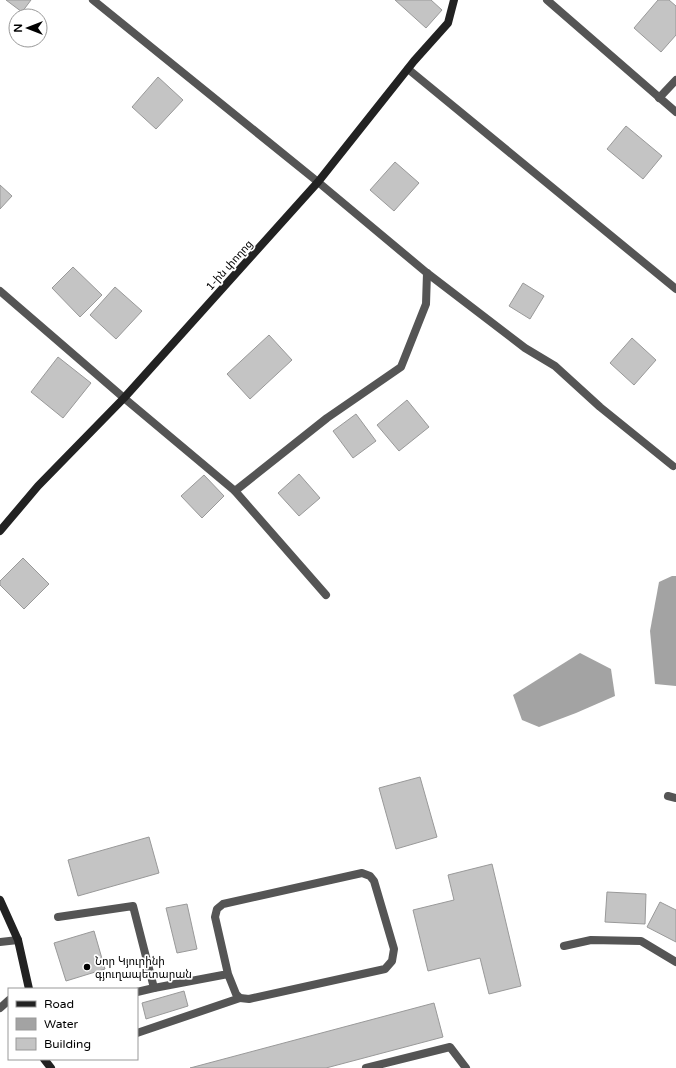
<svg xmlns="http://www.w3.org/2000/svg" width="676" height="1068" viewBox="0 0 676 1068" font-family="'Varela Round','Noto Sans Armenian',sans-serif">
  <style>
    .water { fill: #a3a3a3 }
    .building { fill: #c4c4c4; stroke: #999 }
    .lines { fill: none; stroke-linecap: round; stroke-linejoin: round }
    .lane { stroke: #555; stroke-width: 8 }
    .street { stroke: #555; stroke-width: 8 }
    .secondary { stroke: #222; stroke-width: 8 }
    .poi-dot { fill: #000; stroke: #fff; stroke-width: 1.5 }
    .labels { text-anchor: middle; stroke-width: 3.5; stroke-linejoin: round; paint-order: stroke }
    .street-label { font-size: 11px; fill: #000; stroke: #fff }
    .poi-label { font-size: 11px; fill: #000; stroke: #fff; text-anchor: start }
  </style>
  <rect width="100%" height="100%" fill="#fff"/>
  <g class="water">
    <polygon points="672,576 676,576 676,686 655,684 650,631 659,582"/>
    <polygon points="580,653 611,669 615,696 576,713 539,727 522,720 513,695"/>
  </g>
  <g class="building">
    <polygon points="6,0 31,0 22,12"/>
    <polygon points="395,0 431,0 442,10 426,28"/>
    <polygon points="658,0 669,0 676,6 676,35 661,52 634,28"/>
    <polygon points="158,77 183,100 156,129 132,107"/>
    <polygon points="626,126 662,156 643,179 607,149"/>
    <polygon points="395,162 419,183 394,211 370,190"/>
    <polygon points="0,185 12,196 0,209"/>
    <polygon points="73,267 102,295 80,317 52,288"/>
    <polygon points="523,283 544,296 530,319 509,306"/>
    <polygon points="115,287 142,311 116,339 90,315"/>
    <polygon points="269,335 292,360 250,399 227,374"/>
    <polygon points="632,338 656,360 634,385 610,363"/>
    <polygon points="58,357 91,383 63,418 31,392"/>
    <polygon points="407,400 429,427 399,451 377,425"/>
    <polygon points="356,414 376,441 353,458 333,431"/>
    <polygon points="299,474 320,498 299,516 278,493"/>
    <polygon points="204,475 224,496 202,518 181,496"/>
    <polygon points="23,558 49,584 24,609 0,585 0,581"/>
    <polygon points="420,777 437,837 396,849 379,788"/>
    <polygon points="149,837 159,873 78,896 68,860"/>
    <polygon points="492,864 521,986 489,994 480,958 428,971 413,910 454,900 448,875"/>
    <polygon points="607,892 646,894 645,924 605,922"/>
    <polygon points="660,902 676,910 676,942 647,927"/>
    <polygon points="187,904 197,949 177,953 166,908"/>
    <polygon points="94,931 105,969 66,981 54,943"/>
    <polygon points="184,991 188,1006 146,1019 142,1003"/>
    <polygon points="434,1003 443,1037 326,1068 190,1068"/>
  </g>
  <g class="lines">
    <g class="lane">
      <polyline points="659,98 676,80"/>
      <polyline points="235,491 326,595"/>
      <polyline points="58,917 133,906 154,988 137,992"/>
      <polyline points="0,942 18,940"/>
      <polyline points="154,988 228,974 236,994 240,998 249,999 385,969 392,961 394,949 374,881 370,876 362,873 223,904 217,909 215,917 228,974"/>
      <polyline points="0,1008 9,1000"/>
      <polyline points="137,1033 240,998"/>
    </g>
    <g class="street">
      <polyline points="93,0 318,182 427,273 525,348 555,366 600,407 673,466"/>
      <polyline points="547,0 676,112"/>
      <polyline points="408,69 676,289"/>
      <polyline points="0,291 124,398 235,491 327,418 401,367 426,304 427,273"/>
      <polyline points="668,796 676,798"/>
      <polyline points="564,946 591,940 641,941 676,962"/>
      <polyline points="366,1068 450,1047 466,1068"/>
    </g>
    <g class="secondary">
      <polyline points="0,531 38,486 124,398 318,182 414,61 448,23 454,0"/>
      <polyline points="0,900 18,940 29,989"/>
      <polyline points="44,1059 51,1068"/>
    </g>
  </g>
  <circle class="poi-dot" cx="87" cy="967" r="4"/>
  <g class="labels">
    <g class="street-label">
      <text transform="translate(229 265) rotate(-48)" y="4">1-ին փողոց</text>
    </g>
    <g class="poi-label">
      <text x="95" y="965">Նոր Կյուրինի<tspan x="95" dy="13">գյուղապետարան</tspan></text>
    </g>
  </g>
  <rect x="8" y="988" width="130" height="72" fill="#ffffff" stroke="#999999"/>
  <rect x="16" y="1001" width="20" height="6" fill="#222222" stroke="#999999"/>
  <text x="44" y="1008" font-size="12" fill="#000000">Road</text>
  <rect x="16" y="1018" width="20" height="12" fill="#a3a3a3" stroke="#999999"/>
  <text x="44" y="1028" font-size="12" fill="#000000">Water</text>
  <rect x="16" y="1038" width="20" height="12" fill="#c4c4c4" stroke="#999999"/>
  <text x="44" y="1048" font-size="12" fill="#000000">Building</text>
  <g transform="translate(28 28) rotate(270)"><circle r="19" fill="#ffffff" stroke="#999999"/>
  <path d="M0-3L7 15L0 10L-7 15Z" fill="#000000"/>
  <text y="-6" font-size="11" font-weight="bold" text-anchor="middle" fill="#000000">N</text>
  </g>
</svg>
